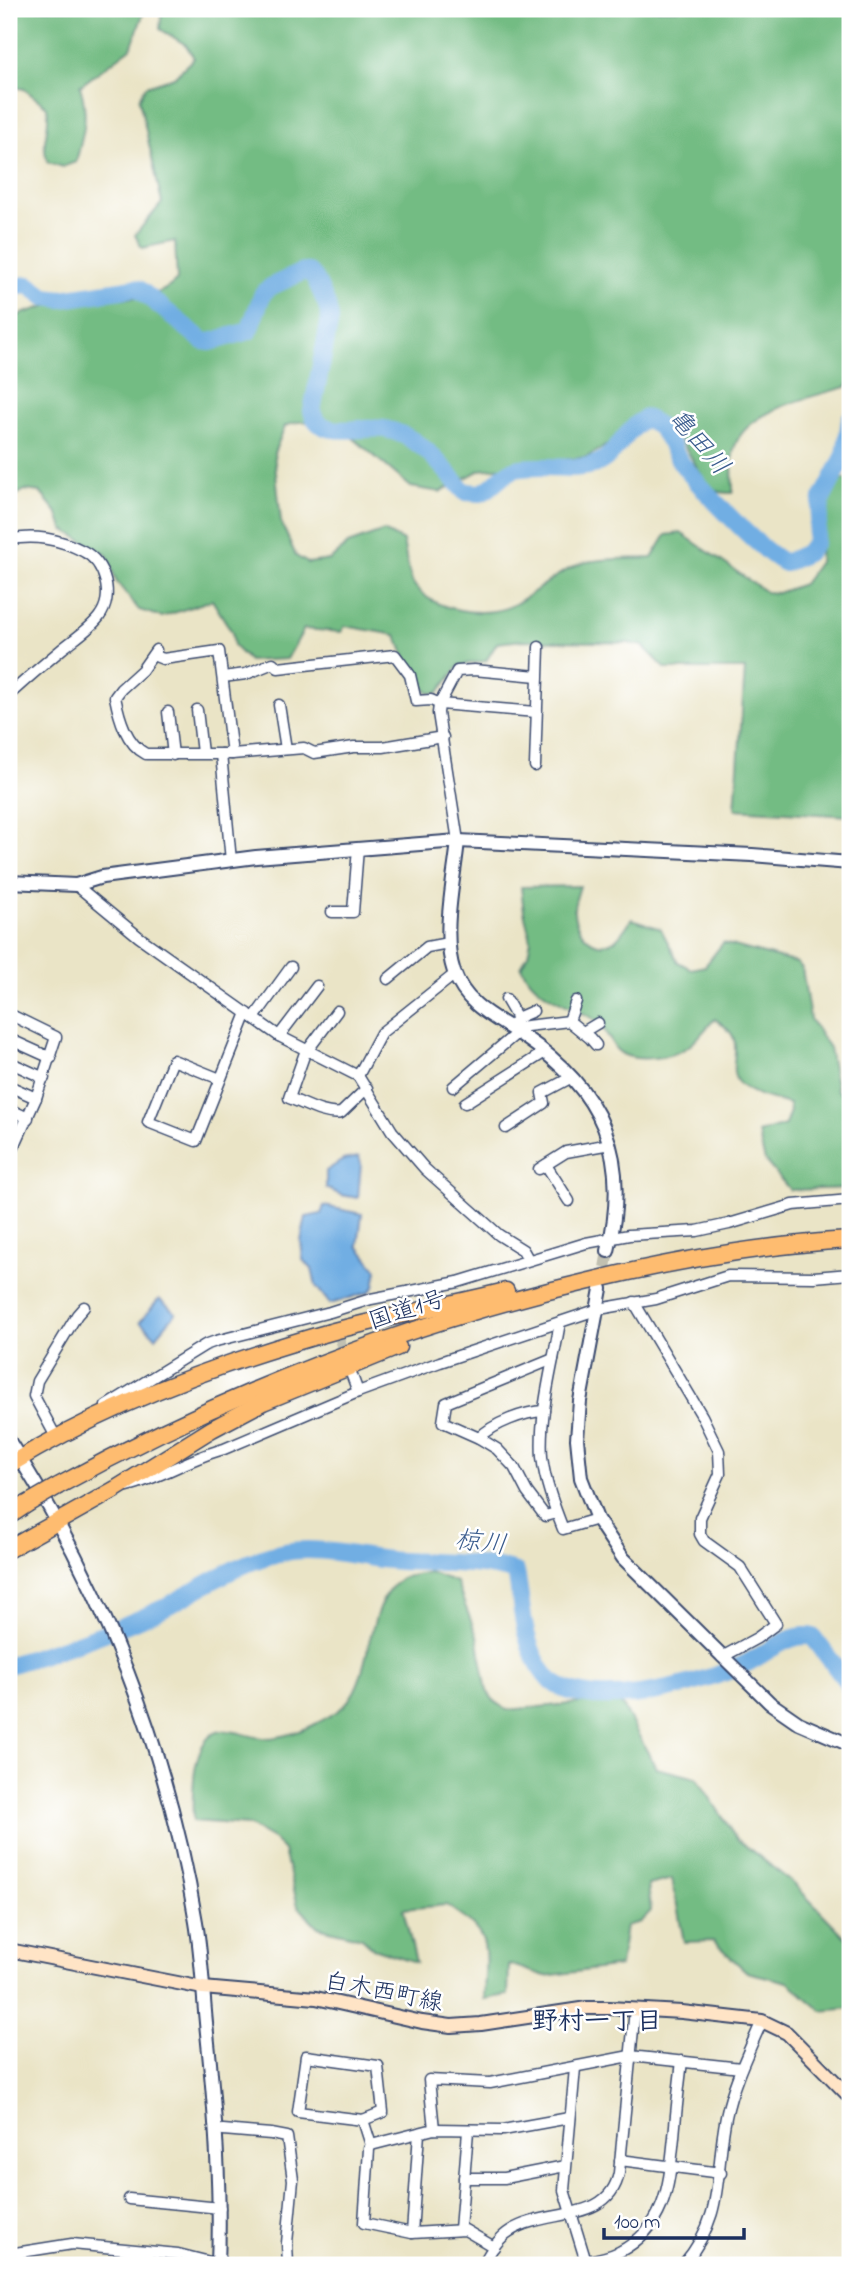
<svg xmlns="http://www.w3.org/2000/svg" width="859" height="2274" viewBox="0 0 859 2274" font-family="'Indie Flower','Klee One',sans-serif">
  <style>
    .forest { fill: #73bc83; stroke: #477670; stroke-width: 2 }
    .water { fill: #71aee3; stroke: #466ea0; stroke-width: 2 }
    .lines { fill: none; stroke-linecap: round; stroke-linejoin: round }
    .river { stroke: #71aee3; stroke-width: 18 }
    .minor-tunnel { stroke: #c1c0b1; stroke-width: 10; stroke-dasharray: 10 5; stroke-linecap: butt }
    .tertiary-tunnel { stroke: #c1c0b1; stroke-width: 12; stroke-dasharray: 12 6; stroke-linecap: butt }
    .minor-casing { stroke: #3a4a6e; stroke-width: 13 }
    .tertiary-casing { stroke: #3a4a6e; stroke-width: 16 }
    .secondary-casing { stroke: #3a4a6e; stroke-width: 16 }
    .trunk-casing { stroke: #3a4a6e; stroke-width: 19 }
    .minor { stroke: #fff; stroke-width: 10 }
    .tertiary { stroke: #fff; stroke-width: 12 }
    .secondary { stroke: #ffe4c6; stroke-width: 12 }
    .trunk { stroke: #febc70; stroke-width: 16 }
    .trunk-bridge-casing { stroke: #3a4a6e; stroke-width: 19; stroke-linecap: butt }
    .trunk-bridge { stroke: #febc70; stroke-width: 16 }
    .labels { text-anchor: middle; stroke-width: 5; stroke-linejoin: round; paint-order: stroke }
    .street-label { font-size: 24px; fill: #1b2f5e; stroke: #fff }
    .water-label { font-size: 26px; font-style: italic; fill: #395b8d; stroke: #fff }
    .neighbourhood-label { font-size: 26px; font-weight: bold; fill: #1b2f5e; stroke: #fff }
  </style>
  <rect width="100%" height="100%" fill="#fff"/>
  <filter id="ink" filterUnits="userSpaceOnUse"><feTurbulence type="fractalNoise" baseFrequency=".0143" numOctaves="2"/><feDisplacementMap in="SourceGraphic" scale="14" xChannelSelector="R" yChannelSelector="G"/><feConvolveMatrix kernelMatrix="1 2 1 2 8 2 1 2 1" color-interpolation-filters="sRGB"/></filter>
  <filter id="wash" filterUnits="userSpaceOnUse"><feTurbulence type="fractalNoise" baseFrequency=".00686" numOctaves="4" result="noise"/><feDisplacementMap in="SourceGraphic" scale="28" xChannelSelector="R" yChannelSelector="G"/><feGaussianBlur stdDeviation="1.57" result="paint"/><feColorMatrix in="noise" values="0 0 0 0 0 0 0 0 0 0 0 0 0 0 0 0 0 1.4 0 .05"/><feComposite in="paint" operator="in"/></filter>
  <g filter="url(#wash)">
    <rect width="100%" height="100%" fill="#eae4c6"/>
    <g class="forest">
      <path d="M9 9H145L131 48 80 86C89 116 84 132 76 162L62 167 48 162C39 140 52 130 47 107L24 89 9 86Z"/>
      <path d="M162 9H850V383L846 387C811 397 738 411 733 454 731 467 733 480 733 493 727 493 721 493 717 491 694 477 689 438 662 421L632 430 587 457 480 470 440 492 411 487 333 421 298 422 285 426 274 453 281 522 296 556 308 563 330 560 348 544 384 531 403 541C406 554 407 572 413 583 429 611 488 620 515 604 538 591 557 572 583 563 600 558 634 559 652 558L666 535 681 533 766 592 778 593 803 584 819 562 822 504 838 480 850 479V816L735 809 745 669H666L643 646 628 643 523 640 497 643 486 661 460 665 438 693H429L414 678 396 635 345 626 341 632 304 629 287 659 249 661 234 646 232 632 212 600 162 617 139 610 116 581 107 555 63 529 58 514 40 492 25 490 9 499V319C33 309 57 302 83 299 116 295 152 306 177 280L175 241 142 248 135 235 162 203 139 99 146 86 174 77 194 58 186 45 160 29Z"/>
      <path d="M580 886C578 893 575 901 574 908 572 927 593 954 614 941 620 937 627 925 632 919L661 929 678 962 691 969 705 966 723 943 797 963 802 968 810 1019 829 1048 837 1090 850 1104V1188L790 1190 765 1161 758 1133 785 1125 790 1111 789 1104C773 1099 755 1096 742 1086 726 1075 739 1054 734 1039 731 1030 722 1024 715 1019 706 1027 699 1039 689 1046 674 1058 632 1065 617 1050 608 1040 606 1027 595 1020 565 1001 540 1000 521 967L528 954 531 940 524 912 521 887Z"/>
      <path d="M429 1572 456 1582 477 1636 487 1691 495 1702 507 1710 612 1700 623 1706 656 1768 697 1778 737 1839 794 1884 850 1942V2008L822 2011 788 1982 747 1972 713 1941 684 1942 672 1879 648 1885 651 1911 640 1922 626 1926 620 1966 545 1976 509 1964 508 1995 484 1999C485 1947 495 1936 446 1905L403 1909 416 1962 373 1948 362 1938 318 1927 298 1906 284 1851 274 1840 248 1825 193 1821C192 1797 191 1735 222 1731 235 1729 251 1738 264 1738 290 1738 318 1724 339 1710 375 1684 361 1610 399 1580 406 1575 421 1574 429 1572Z"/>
    </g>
    <g class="water">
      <polygon points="359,1157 361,1163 358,1198 341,1195 326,1188 326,1171 343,1160"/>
      <polygon points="324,1206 362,1214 358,1246 377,1270 374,1287 369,1292 330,1304 316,1286 312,1269 303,1260 301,1241 306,1217 321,1214"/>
      <polygon points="159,1299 176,1313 156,1337 140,1322"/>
    </g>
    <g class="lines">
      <g class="river">
        <path d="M9 287 29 285 45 297 62 299 134 288 139 289 203 341 210 342 249 331 263 293 272 286 302 272H309L315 278 327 305 330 319 312 411C318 441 363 425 385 429 421 436 441 466 465 492L481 493C495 487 501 473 516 469 541 463 576 473 598 463 617 454 626 429 645 418 665 425 671 448 682 464 700 487 761 552 785 563L807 553 815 542 822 499 845 455 850 419"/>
        <path d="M9 1665C59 1650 111 1633 159 1610 200 1590 238 1561 284 1552 324 1545 361 1559 400 1561 439 1563 478 1561 516 1572 523 1607 521 1636 541 1669 572 1722 700 1685 745 1664 764 1655 791 1631 813 1637L850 1686"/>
      </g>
    </g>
  </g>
  <g filter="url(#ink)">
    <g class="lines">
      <polyline class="minor-tunnel" points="335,1325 346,1357"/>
      <polyline class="tertiary-tunnel" points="602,1285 608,1251"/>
      <defs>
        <g id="minor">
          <path d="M9 540C33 534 60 539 83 551 105 562 115 596 99 617 90 629 74 639 62 649 44 664 26 679 9 695"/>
          <path d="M156 650 142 670 121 689 115 697C119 717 126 744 146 754H232L304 748 314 753 354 747H383L443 737"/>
          <polyline points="153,655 163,659 219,651 232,754"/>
          <polyline points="223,677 246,674 273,663 278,668 395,655 410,675 416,701 431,700 440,704 536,712"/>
          <polyline points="279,705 286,749"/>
          <polyline points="197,710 202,753"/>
          <polyline points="168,712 173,755"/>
          <polyline points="221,754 231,861"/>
          <polyline points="535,766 539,647"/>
          <polyline points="458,841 438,713 439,705 457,671 474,670 537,676"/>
          <polyline points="76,885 139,937 279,1036 358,1076 392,1131 425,1169 499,1235 523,1250 528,1259"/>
          <polyline points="332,912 353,912 358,848"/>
          <polyline points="388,979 427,947 448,943"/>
          <polyline points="506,999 517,1018 510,1028"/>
          <polyline points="9,1014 56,1037 36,1098 9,1158"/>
          <polyline points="254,1018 291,967"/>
          <polyline points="517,1018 533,1011"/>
          <polyline points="569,1021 576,1001"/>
          <polyline points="510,1028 569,1021 590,1038 596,1045"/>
          <polyline points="583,1032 598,1023"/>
          <polyline points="279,1036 317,986"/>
          <polyline points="9,1039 51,1058"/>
          <path d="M306 1050 289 1098C305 1104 325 1116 341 1113L367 1088"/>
          <polyline points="307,1051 337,1011"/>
          <polyline points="9,1062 44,1078"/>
          <polyline points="358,1076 381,1033 455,974"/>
          <polyline points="220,1079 173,1060 148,1122 196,1141 247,1013"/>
          <polyline points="9,1086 36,1098"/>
          <polyline points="453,1087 517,1033"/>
          <polyline points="465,1103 545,1052"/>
          <polyline points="9,1109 28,1118"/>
          <polyline points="506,1128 544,1103 542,1093 572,1077"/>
          <polyline points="546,1165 569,1201"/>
          <polyline points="539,1169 566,1152 610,1144"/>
          <polyline points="634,1302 702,1416 719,1451 720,1474 700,1518 700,1534 704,1541 740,1567 776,1624 757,1638 722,1657"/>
          <path d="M560 1322C553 1366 539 1412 542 1457 545 1482 554 1506 563 1529L597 1519"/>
          <polyline points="553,1359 446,1403 443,1422 479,1438 497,1449 514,1467 527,1492 545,1516 556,1513"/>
          <polyline points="351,1373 358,1392"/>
          <polyline points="106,1406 205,1345 216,1341 330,1312 371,1299 458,1282 586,1243 629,1235 697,1231 729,1224 793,1205 850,1200"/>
          <path d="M479 1438C494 1423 524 1412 544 1411"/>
          <polyline points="57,1439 34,1396 37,1381 77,1315 84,1307"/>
          <path d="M128 1486C162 1477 190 1458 224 1449L358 1392 440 1362 599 1309 656 1299 728 1276 814 1277 850 1274"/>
          <polygon points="306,2056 378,2066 383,2112 363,2120 298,2112"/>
          <polyline points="575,2068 564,2190 587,2265"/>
          <polyline points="363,2120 371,2145"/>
          <polyline points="434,2129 429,2080 490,2083 630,2056 741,2068"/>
          <polyline points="223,2130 271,2134 287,2137 293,2180 287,2243 288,2265"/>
          <polyline points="620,2160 721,2173"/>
          <polyline points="464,2178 504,2178 565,2166"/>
          <polyline points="129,2199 220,2208"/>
          <polyline points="460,2229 468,2131"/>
          <polyline points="412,2233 419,2133"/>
          <polyline points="494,2247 465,2230 412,2233 364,2223 369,2149 371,2145 434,2129 503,2130 569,2118"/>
          <polyline points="9,2254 72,2244 178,2254 218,2264"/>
          <path d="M483 2265C489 2253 497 2239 510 2231 545 2208 609 2224 619 2173L635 2009"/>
          <path d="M567 2265C584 2261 603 2260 619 2252 667 2227 669 2184 674 2137 676 2112 679 2086 682 2061"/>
          <path d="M683 2265C726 2214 714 2176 726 2117 733 2083 748 2053 762 2021"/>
        </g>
        <g id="tertiary">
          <path d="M458 841C454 881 441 934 454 972 466 1006 496 1018 523 1036 603 1090 631 1156 608 1251"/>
          <polyline points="9,882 76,885 102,877 256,857 458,841 752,855 850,863"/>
          <polyline points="601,1289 580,1401 577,1439 581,1478 597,1519 623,1558 770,1703 799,1723 850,1745"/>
          <path d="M9 1441C103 1586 168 1751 196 1922 202 1958 203 1996 207 2033 215 2110 221 2187 218 2265"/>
        </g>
        <polyline id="secondary" points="9,1950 203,1988 316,1998 422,2022 451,2026 481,2024 587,2008 609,2008 682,2012 762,2021 787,2033 850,2097"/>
        <g id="trunk">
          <path d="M9 1465C108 1404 222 1362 334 1331 391 1316 449 1305 506 1291"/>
          <path d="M58 1486C227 1393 406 1323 594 1280 678 1260 764 1245 850 1240"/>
          <polyline points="9,1516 27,1504"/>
          <polyline points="9,1549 114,1490 212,1429 263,1402 398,1347"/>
        </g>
      </defs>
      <use href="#minor" class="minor-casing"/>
      <use href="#tertiary" class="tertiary-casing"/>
      <use href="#secondary" class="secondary-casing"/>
      <use href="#trunk" class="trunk-casing"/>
      <use href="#minor" class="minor"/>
      <use href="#tertiary" class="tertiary"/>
      <use href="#secondary" class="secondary"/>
      <use href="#trunk" class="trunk"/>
      <defs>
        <polyline id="trunk-bridge" points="27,1504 58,1486"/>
      </defs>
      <use href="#trunk-bridge" class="trunk-bridge-casing"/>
      <use href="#trunk-bridge" class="trunk-bridge"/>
    </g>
  </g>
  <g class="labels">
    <g class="street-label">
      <text transform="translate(407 1309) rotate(-18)" y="8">国道1号</text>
      <text transform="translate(384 1991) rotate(11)" y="8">白木西町線</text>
    </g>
    <g class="water-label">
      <text transform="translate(700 441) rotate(49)" y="9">亀田川</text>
      <text transform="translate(481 1541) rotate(7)" y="9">椋川</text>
    </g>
    <g class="neighbourhood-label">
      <text x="597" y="2029">野村一丁目</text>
    </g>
  </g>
  <rect width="859" height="2274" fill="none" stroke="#fff" stroke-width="35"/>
  <path d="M604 2228v10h140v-10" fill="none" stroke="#1b2f5e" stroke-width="3.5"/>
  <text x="614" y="2228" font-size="21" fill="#1b2f5e" stroke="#ffffff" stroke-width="5" paint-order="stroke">100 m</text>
</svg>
